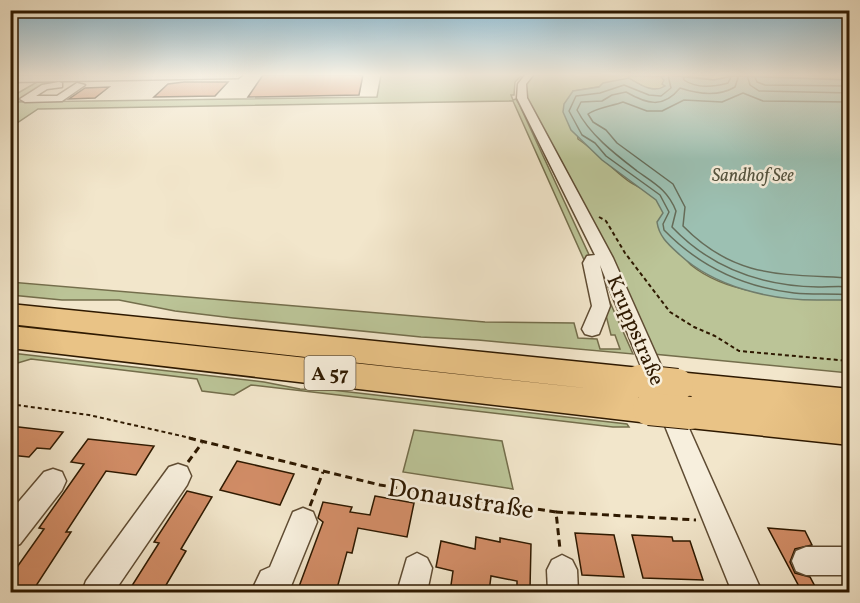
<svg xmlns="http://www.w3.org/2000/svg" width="860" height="603" viewBox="0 0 860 603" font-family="Vollkorn,serif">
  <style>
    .green { fill: #bbc497; stroke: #746e4c; stroke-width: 1.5 }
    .water { fill: #9cc0b2; stroke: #707d6b; stroke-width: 1.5 }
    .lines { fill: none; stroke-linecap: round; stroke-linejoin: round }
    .shore { stroke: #656c59; stroke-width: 1.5 }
    .building { fill: #d28d67; stroke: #2e1900; stroke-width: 1.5 }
    .minor-casing { stroke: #5f4c33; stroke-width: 3 }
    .highway-casing { stroke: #2e1900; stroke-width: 3 }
    .path-far1 { stroke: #2e1900; stroke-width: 2; stroke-dasharray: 4 3; stroke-linecap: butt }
    .path { stroke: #2e1900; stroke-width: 3; stroke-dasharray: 7 4.5; stroke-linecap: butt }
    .minor { fill: #f7efdd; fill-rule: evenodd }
    .highway { fill: #e9c386; fill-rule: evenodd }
    .highway-bridge-casing { stroke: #2e1900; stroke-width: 34; stroke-linecap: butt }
    .highway-bridge { stroke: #e9c386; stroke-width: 32 }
    .labels { text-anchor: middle; stroke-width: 5; stroke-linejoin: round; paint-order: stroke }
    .far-water-label { font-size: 18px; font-style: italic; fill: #54533e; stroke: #f7efdd }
    .shield { fill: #f7efdd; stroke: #6a5942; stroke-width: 1.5 }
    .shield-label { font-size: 20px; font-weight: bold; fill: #2e1900 }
    .street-label { font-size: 21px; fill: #2e1900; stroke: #f7efdd }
    .near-street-label { font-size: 26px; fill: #2e1900; stroke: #f7efdd }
  </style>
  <rect width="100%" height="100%" fill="#f2e6cb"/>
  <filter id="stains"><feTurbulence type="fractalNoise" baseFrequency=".00333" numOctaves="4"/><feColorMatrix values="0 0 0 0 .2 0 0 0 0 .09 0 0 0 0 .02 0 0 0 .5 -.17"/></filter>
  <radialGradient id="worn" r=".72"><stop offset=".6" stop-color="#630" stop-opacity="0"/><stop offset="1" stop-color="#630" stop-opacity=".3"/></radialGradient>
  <g class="green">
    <polygon points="381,75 522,75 515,82 514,95 511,95 513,100 516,99 519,104 591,259 585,262 513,101 38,109 11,127 11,97 37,82 51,81 19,102 377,97"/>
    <path d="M533 75 662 76 666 86 661 89H648L633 81 573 91 578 139C596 151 610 167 627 180 636 187 649 190 657 200 668 216 678 253 691 265 733 299 799 296 849 300V373L653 354 526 97V83Z"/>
    <polygon points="677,75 840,75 849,76 850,80 733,76 714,80"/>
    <polygon points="593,264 633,354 478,340 421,337 233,318 175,311 119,300 62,300 11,295 10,282 485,322 574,323 578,338 597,339 600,349 620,349 615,335 611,335"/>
    <polygon points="11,353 264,382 300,389 332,390 627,424 629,427 613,427 251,385 234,395 202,391 197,379 31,359 11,365"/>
    <polygon points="414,430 502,441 513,489 403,472"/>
  </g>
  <path class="water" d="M666 75 714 80 733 76 849 80V300C839 300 828 300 817 300 770 300 715 287 680 255 669 245 659 237 657 222L663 213 656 200 602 160 571 130 563 112 564 104 573 91 599 87 603 83 629 78C639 84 653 94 665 86L662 84 664 80 661 77Z"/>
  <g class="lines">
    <g class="shore">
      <path d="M668 75 671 88 661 96 649 95 624 85 600 93 576 96 569 111 582 135 595 143 606 156 660 195 669 212 663 224 664 230C700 267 743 287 794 293 813 295 832 293 850 295"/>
      <path d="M683 75 684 80C697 89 713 87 728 83L732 75"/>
      <path d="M739 75 735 87C718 97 698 94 680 88 663 109 647 104 626 92L612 95 602 101 581 102 577 110C590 135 615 154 637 171 654 183 668 190 676 211L672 227C711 268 762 286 818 287 828 287 839 286 850 287"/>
      <polyline points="747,75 750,85 759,91 850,93"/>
      <polyline points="754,75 757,82 765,85 850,86"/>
      <path d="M850 102 763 101 743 93 722 102 684 100 662 111H647L623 102C612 106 596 108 588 114L593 122 606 130 617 143 673 184 685 207 683 226C735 279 782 274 850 278"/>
    </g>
  </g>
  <g class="building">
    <polygon points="263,75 363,75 359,95 248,97"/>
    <polygon points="184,82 228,82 215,96 154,97 168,84"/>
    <polygon points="109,87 95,98 69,99 85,88"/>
    <polygon points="10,426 36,429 63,432 50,449 37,448 29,457 10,455"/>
    <polygon points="88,439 154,446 136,475 106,471 66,532 71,532 32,592 10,592 10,577 44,529 39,528 84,464 71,462"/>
    <polygon points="237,461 294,474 280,505 220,490"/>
    <polygon points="187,491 212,497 181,549 186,551 162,592 128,592 159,543 154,542"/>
    <polygon points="375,496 414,503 407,537 358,528 352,553 347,552 336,592 297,592 323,522 318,518 323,502 352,507 350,512 370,515"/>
    <polygon points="768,528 805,531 812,545 795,549 790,562 795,573 810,577 818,592 802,592"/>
    <polygon points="575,533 614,535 624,577 582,575"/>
    <polygon points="632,535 672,537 673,541 690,541 703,580 643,578"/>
    <polygon points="476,537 500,542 500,538 531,544 530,589 517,586 517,581 491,576 489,592 450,592 453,571 436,567 441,541 475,549"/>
  </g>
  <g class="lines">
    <defs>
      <g id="minor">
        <polygon points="102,75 242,75 238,78 10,82 10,76"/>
        <polygon points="525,75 533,75 526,84 527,98 613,258 762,592 732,592 600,265 610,306 599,334 592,336 585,334 582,329 592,306 583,263 587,256 595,255 517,98 518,84"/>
        <polygon points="59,82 62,83 62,87 47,89 36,96 57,96 77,83 85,85 62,101 25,102 20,99 42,85"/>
        <polygon points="178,464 187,467 191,476 187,485 114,592 82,592 86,581 169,467"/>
        <polygon points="53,469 62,472 66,481 62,490 20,544 10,548 10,512 44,472"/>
        <polygon points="303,508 313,512 317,522 289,591 251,592 261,571 270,567 293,512"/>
        <polygon points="806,547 850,547 850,575 806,575 796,571 792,561 796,551"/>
        <polygon points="417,553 427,558 432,568 427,592 397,592 407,558"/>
        <polygon points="562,555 572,560 577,570 578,592 548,592 547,570 552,560"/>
      </g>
      <g id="highway">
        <polygon points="10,304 640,368 651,372 656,381 651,390 640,394 661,399 666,409 661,419 649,423 10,348 10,326 594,389 10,324"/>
        <polygon points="677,372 850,389 850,445 690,428 678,423 673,413 678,403 688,399 666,394 661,385 666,376"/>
      </g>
    </defs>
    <use href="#minor" class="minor-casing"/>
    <use href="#highway" class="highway-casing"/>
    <g class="path-far1">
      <polyline points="599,217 606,221 625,253 670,312 694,327 715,336 739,351 850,361"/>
      <polyline points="10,404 89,415 195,439"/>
    </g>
    <g class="path">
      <polyline points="189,438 380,485 556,512 560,549"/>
      <polyline points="188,462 202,443"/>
      <polyline points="310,506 323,472"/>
      <polyline points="556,512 696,520"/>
    </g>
    <use href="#minor" class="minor"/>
    <use href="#highway" class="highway"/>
    <defs>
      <g id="highway-bridge">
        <polyline points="640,381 677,385"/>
        <polyline points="649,409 690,413"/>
      </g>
    </defs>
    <use href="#highway-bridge" class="highway-bridge-casing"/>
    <use href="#highway-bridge" class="highway-bridge"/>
  </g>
  <linearGradient id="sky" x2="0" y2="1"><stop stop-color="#89b9d2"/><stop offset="0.47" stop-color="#f9f4e8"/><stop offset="1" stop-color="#f9f4e8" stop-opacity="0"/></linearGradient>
  <rect width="860" height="159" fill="url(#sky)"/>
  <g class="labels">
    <g class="far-water-label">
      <text x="753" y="181">Sandhof See</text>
    </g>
    <rect class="shield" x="304.5" y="356" width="51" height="34" rx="4.5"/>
    <g class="shield-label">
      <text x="330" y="380">A 57</text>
    </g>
    <g class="street-label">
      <text transform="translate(636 330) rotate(67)" y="7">Kruppstraße</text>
    </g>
    <g class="near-street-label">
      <text transform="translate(461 498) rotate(9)" y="9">Donaustraße</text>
    </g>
  </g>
  <rect width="860" height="603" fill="none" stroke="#f2e6cb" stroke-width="36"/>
  <rect x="12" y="12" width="836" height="579" fill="none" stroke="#2e1900" stroke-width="3"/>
  <rect x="18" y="18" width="824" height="567" fill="none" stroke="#2e1900" stroke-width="1.5"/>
  <rect width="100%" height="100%" filter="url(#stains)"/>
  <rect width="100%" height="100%" fill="url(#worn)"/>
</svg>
